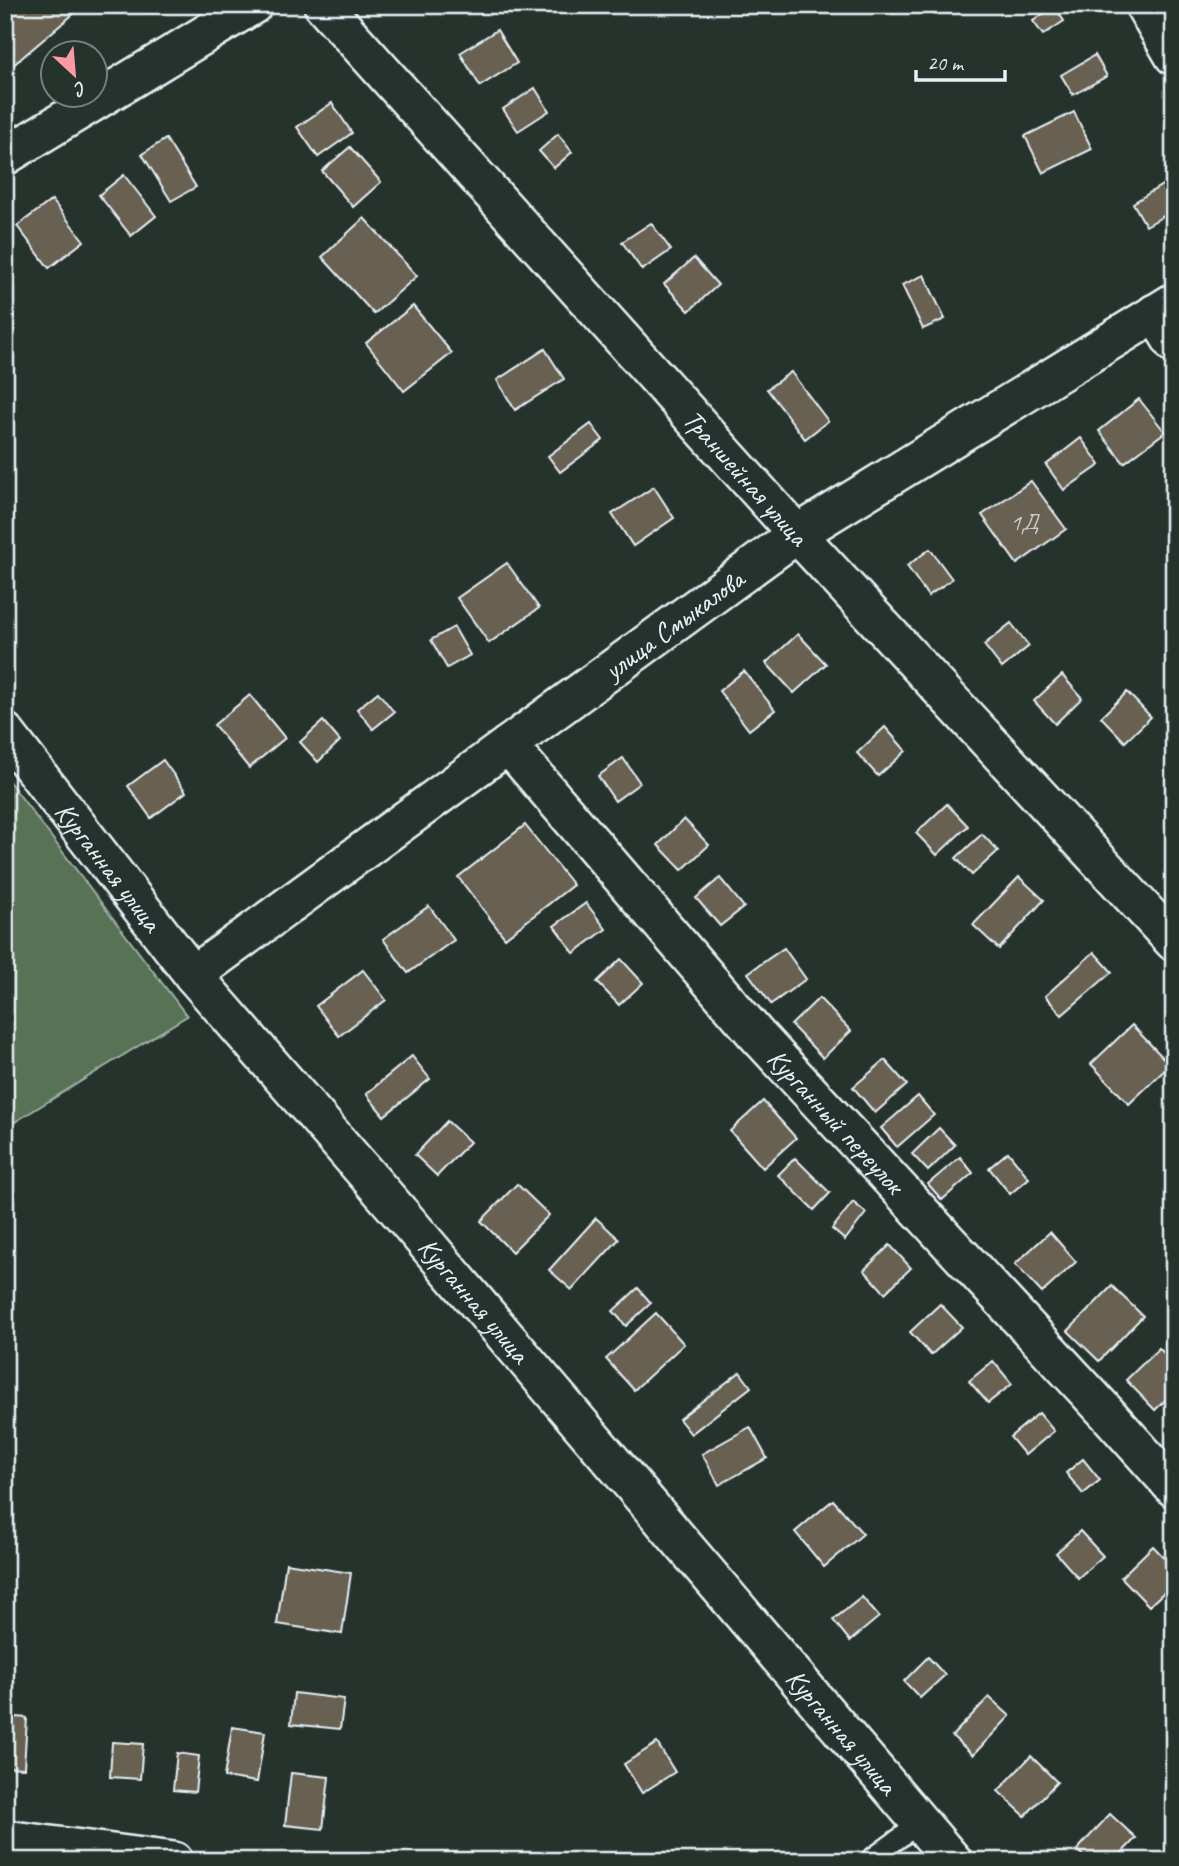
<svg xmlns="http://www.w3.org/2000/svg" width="1179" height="1866" viewBox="0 0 1179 1866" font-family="Caveat,sans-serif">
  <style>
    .green { fill: #597256; stroke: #a0b2a7; stroke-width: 2 }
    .building { fill: #686151; stroke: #e8f1f8; stroke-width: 2 }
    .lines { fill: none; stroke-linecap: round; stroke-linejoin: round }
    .lane-casing { stroke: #e8f1f8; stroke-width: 23 }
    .street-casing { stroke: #e8f1f8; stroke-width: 42 }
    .lane { stroke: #26332d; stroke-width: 18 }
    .street { stroke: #26332d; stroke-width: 37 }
    .labels { text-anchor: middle; stroke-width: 7; stroke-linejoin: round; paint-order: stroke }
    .number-label { font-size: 24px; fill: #c8cdce }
    .street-label { font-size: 28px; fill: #e8f1f8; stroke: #26332d }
  </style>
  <rect width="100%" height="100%" fill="#26332d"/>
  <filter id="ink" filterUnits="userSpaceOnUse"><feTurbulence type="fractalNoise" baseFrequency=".0143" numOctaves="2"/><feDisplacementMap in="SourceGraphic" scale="14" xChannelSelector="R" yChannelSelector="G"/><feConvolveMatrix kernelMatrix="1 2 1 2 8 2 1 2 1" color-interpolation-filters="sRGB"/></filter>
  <g filter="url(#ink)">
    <polygon class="green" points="5,776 187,1016 5,1128"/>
    <g class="building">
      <polygon points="5,5 84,5 5,72"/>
      <polygon points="1054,6 1064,21 1043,35 1033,21"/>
      <polygon points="497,30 517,63 480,86 460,53"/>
      <polygon points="1095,55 1107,76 1073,95 1061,75"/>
      <polygon points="535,88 549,111 518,131 503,109"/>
      <polygon points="332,103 352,133 318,157 297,127"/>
      <polygon points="1074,112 1092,149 1043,173 1025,136"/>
      <polygon points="558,134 572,152 554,168 539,151"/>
      <polygon points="166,139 196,187 171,201 142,154"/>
      <polygon points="350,147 381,182 353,207 322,171"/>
      <polygon points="124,175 156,216 131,236 99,195"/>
      <polygon points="1172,179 1174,210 1146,226 1133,203"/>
      <polygon points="52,200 84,241 49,268 17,226"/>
      <polygon points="364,218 417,276 374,314 322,257"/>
      <polygon points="651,223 671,250 642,270 622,242"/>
      <polygon points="694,258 718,285 689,311 664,284"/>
      <polygon points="924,275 945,319 923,329 902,285"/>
      <polygon points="413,306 452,353 404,391 366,343"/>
      <polygon points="545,349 564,379 515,410 497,380"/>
      <polygon points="791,372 828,421 805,439 767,389"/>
      <polygon points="1139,399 1165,432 1124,463 1099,431"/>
      <polygon points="591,424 603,440 560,472 548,456"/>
      <polygon points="1081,438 1100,465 1064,490 1046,465"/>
      <polygon points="1031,481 1066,529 1017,564 982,515"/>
      <polygon points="654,487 674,518 633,546 612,514"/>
      <polygon points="930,549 952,579 928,596 907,566"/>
      <polygon points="507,563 539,608 489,643 457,598"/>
      <polygon points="1011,623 1029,646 1002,668 984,645"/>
      <polygon points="454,627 470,655 447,668 431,640"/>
      <polygon points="798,634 826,664 794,693 766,663"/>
      <polygon points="744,671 775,710 749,730 719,691"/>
      <polygon points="1062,675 1082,698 1055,724 1034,701"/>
      <polygon points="378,692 394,712 373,729 357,709"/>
      <polygon points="1127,692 1151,717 1125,742 1101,717"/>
      <polygon points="250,695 285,738 249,768 214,725"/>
      <polygon points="323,721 340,741 318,762 300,742"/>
      <polygon points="885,727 906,751 878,776 857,753"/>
      <polygon points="623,758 640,783 615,801 598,776"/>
      <polygon points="163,760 186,792 151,818 128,786"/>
      <polygon points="947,804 968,826 937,855 916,833"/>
      <polygon points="684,819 709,845 682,870 658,845"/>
      <polygon points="525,825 573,885 505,938 458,877"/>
      <polygon points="982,834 998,851 972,875 956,858"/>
      <polygon points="1019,877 1044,900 999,949 973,925"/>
      <polygon points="720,878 744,907 720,926 696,898"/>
      <polygon points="586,903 606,929 574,953 554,926"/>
      <polygon points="429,906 454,940 408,973 383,939"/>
      <polygon points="784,948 806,979 771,1004 748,973"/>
      <polygon points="1094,952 1112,972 1062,1015 1045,996"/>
      <polygon points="621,959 643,983 619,1005 597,982"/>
      <polygon points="363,970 386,1000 339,1036 316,1006"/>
      <polygon points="819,998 851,1031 823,1058 791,1025"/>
      <polygon points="1132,1025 1170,1065 1129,1104 1091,1064"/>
      <polygon points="412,1056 430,1079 384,1116 366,1094"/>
      <polygon points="885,1060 907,1085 875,1113 853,1087"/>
      <polygon points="918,1096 934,1115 897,1147 881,1128"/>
      <polygon points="763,1101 796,1138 763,1168 730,1131"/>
      <polygon points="447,1121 470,1142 437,1176 415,1155"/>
      <polygon points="939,1128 955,1145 928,1171 912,1154"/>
      <polygon points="1008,1152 1029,1178 1010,1194 989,1168"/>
      <polygon points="960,1157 973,1173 942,1200 928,1184"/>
      <polygon points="795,1158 830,1193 814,1210 778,1175"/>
      <polygon points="517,1184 549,1215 512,1252 481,1221"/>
      <polygon points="853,1202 866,1213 845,1240 832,1229"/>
      <polygon points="596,1218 619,1239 572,1290 549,1270"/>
      <polygon points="1050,1232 1076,1262 1042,1293 1015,1264"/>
      <polygon points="890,1245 911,1268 885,1293 864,1270"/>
      <polygon points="1112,1286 1143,1316 1099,1361 1068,1331"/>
      <polygon points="638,1288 651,1303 626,1326 613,1311"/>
      <polygon points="940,1304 962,1327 931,1355 910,1332"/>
      <polygon points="656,1313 684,1344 634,1390 606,1359"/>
      <polygon points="1159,1348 1174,1364 1174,1392 1155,1410 1126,1380"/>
      <polygon points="993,1361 1012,1384 988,1403 969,1381"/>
      <polygon points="740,1372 751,1387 691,1434 679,1419"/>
      <polygon points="1039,1413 1054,1431 1025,1455 1010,1437"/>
      <polygon points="750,1427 767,1458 719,1485 702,1454"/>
      <polygon points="1083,1459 1100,1480 1083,1494 1066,1473"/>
      <polygon points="833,1500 863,1534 824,1567 795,1532"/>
      <polygon points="1080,1531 1103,1556 1078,1578 1056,1553"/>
      <polygon points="1153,1546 1174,1568 1174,1583 1149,1606 1121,1577"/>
      <polygon points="286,1563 351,1573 342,1634 277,1624"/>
      <polygon points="862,1597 879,1617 850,1641 833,1620"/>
      <polygon points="928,1657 945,1675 920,1698 904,1681"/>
      <polygon points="294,1693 344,1699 340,1729 291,1724"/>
      <polygon points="989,1697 1010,1716 973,1755 952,1736"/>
      <polygon points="5,1716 27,1718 24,1768 5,1767"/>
      <polygon points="232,1727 265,1732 257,1782 224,1777"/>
      <polygon points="112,1742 143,1744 140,1779 110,1777"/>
      <polygon points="657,1743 675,1772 642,1793 624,1764"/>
      <polygon points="177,1753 199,1756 195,1792 173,1790"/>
      <polygon points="1031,1756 1057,1782 1025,1816 998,1791"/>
      <polygon points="291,1773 329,1777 323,1829 285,1825"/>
      <polygon points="1110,1814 1136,1838 1114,1861 1088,1861 1077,1850"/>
    </g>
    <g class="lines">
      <defs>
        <polyline id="lane" points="868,1861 920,1823"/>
        <g id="street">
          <path id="s1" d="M323 5 797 534 1174 942"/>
          <polyline points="1144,5 1174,56"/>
          <polyline points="5,156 253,5"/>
          <polyline points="1155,313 1174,344"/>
          <path id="s2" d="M5 732 193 975 408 1222 953 1861"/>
          <path id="s3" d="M508 745 755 1033 1106 1412 1174 1488"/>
          <path id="s4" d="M193 975 797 534 1174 302"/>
          <polyline points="5,1839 174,1861"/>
        </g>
      </defs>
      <use href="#lane" class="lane-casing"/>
      <use href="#street" class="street-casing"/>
      <use href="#lane" class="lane"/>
      <use href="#street" class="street"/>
    </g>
  </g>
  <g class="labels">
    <g class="number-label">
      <text x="1024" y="530">1Д</text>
    </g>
    <g class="street-label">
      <text dy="10" stroke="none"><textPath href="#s1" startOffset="634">Траншейная улица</textPath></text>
      <text dy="10" stroke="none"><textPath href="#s4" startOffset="595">улица Смыкалова</textPath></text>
      <text dy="10" stroke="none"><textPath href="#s2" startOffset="170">Курганная улица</textPath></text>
      <text dy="10" stroke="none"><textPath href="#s3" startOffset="499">Курганный переулок</textPath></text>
      <text dy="10" stroke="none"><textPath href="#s2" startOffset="737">Курганная улица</textPath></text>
      <text dy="10" stroke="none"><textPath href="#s2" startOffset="1304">Курганная улица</textPath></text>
    </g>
  </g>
  <rect width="1179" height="1866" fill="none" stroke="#26332d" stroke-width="28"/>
  <rect x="14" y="14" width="1151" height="1838" fill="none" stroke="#e8f1f8" stroke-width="2.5" filter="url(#ink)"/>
  <g transform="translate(74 74) rotate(154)"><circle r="33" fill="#26332d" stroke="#747f7e" stroke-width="2"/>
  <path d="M0-5L12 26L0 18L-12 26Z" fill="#ff9aa2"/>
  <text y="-10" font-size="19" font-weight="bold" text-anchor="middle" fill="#e8f1f8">С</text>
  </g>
  <path d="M916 70v10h89v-10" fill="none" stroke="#e8f1f8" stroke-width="3.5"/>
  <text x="927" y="70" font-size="21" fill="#e8f1f8" stroke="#26332d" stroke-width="5" paint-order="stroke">20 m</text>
</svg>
